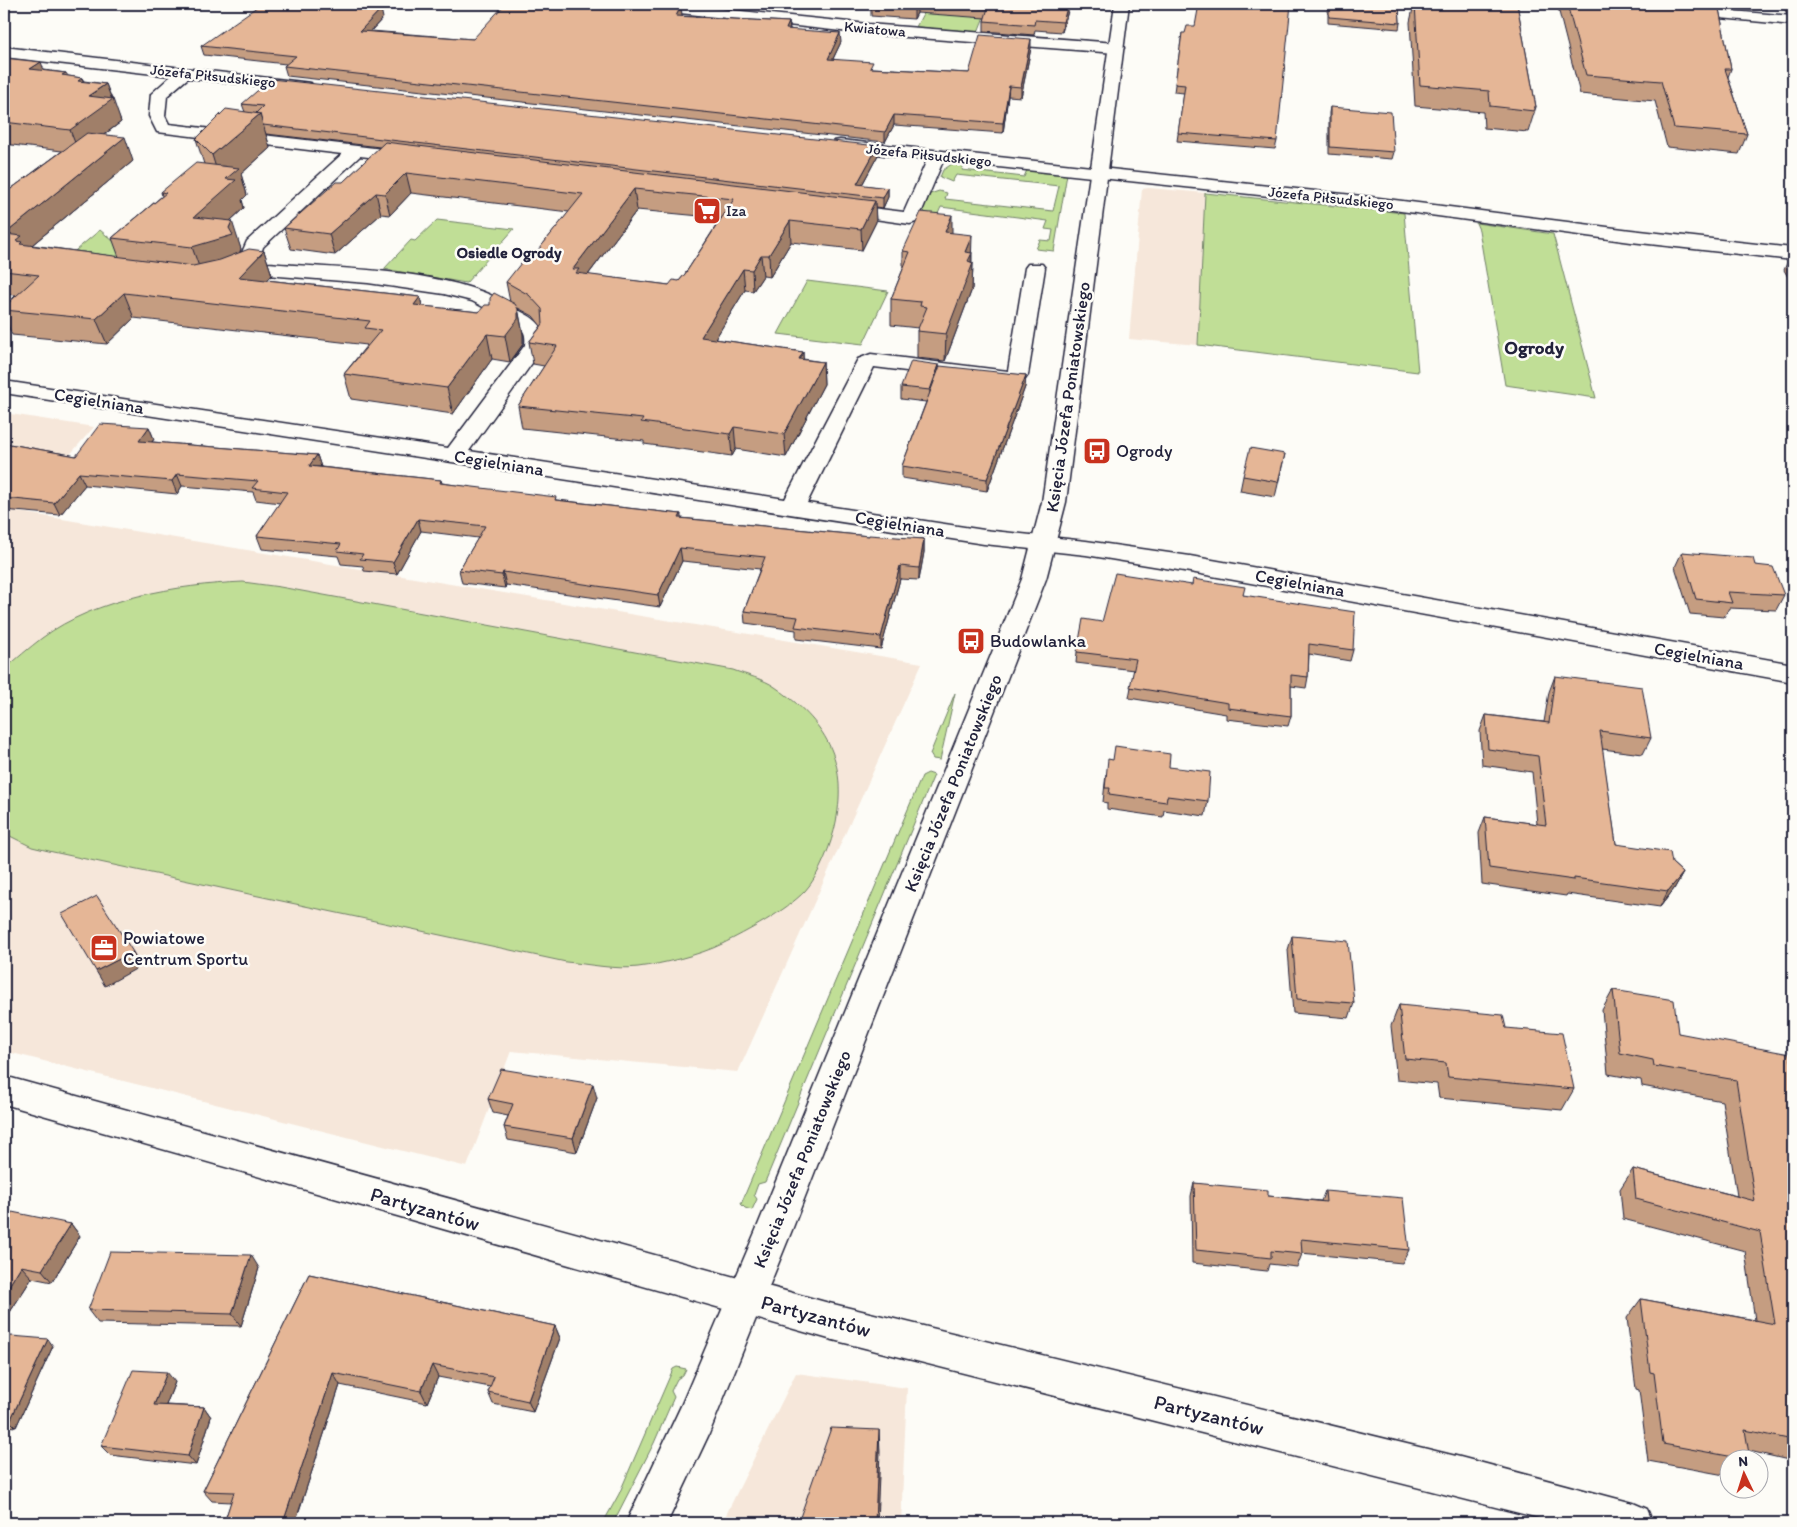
<svg xmlns="http://www.w3.org/2000/svg" width="1797" height="1527" viewBox="0 0 1797 1527" font-family="Itim,sans-serif">
  <style>
    .built { fill: #f6e7da }
    .green { fill: #c0de96; stroke: #718068 }
    .lines { fill: none; stroke-linecap: round; stroke-linejoin: round }
    .street-casing { stroke: #22223b; stroke-width: 3 }
    .secondary-casing { stroke: #22223b; stroke-width: 3 }
    .street { fill: #fdfcf7; fill-rule: evenodd }
    .secondary { fill: #fdfcf7; fill-rule: evenodd }
    .wall { fill: #c59d81; stroke: #22223b; fill-rule: evenodd }
    .shaded-wall { fill: #a07f69; stroke: #22223b }
    .building { fill: #e5b696; stroke: #22223b; fill-rule: evenodd }
    .labels { text-anchor: middle; stroke-width: 5; stroke-linejoin: round; paint-order: stroke }
    .far-street-label { font-size: 15px; fill: #22223b; stroke: #fdfcf7 }
    .far-poi-label { font-size: 15px; fill: #22223b; stroke: #fdfcf7; text-anchor: start }
    .far-neighbourhood-label { font-size: 16px; font-weight: bold; fill: #22223b; stroke: #fdfcf7 }
    .street-label { font-size: 18px; fill: #22223b; stroke: #fdfcf7 }
    .poi-label { font-size: 18px; fill: #22223b; stroke: #fdfcf7; text-anchor: start }
    .far-district-label { font-size: 19px; font-weight: bold; fill: #22223b; stroke: #fdfcf7 }
    .near-street-label { font-size: 21px; fill: #22223b; stroke: #fdfcf7 }
  </style>
  <rect width="100%" height="100%" fill="#fdfcf7"/>
  <filter id="ink" filterUnits="userSpaceOnUse"><feTurbulence type="fractalNoise" baseFrequency=".02" numOctaves="2"/><feDisplacementMap in="SourceGraphic" scale="10" xChannelSelector="R" yChannelSelector="G"/><feConvolveMatrix kernelMatrix="1 2 1 2 8 2 1 2 1" color-interpolation-filters="sRGB"/></filter>
  <g filter="url(#ink)">
    <g class="built">
      <polygon points="1149,188 1205,193 1198,345 1129,339 1142,189"/>
      <polygon points="4,413 94,427 20,512 922,663 738,1072 511,1051 467,1167 4,1051"/>
      <polygon points="796,1373 907,1388 901,1523 722,1523"/>
    </g>
    <g class="green">
      <polygon points="928,4 989,4 978,32 916,27"/>
      <polygon points="952,164 964,164 962,170 1024,177 1027,170 1067,174 1054,251 1036,249 1040,240 1051,241 1053,230 1045,229 1048,221 941,207 937,216 926,214 923,209 930,194 939,191 947,193 945,199 1053,211 1059,186 956,175 952,182 940,177 943,170"/>
      <polygon points="1205,193 1404,213 1418,372 1198,345"/>
      <polygon points="437,220 514,229 466,283 384,269 411,240 415,241"/>
      <polygon points="1476,223 1553,234 1596,398 1505,385 1479,230"/>
      <polygon points="100,230 126,252 115,261 70,255"/>
      <polygon points="807,281 888,291 863,344 778,334"/>
      <path d="M243 582 280 587 733 670C746 675 764 679 775 687 826 722 848 761 836 822 832 843 819 876 805 891 786 911 746 932 722 944 700 955 662 964 638 967 615 970 589 964 566 962L53 852 32 847 4 833V670C16 659 29 648 42 638 96 598 177 585 243 582Z"/>
      <polygon points="955,693 940,760 933,759 930,754"/>
      <polygon points="928,773 934,775 765,1182 758,1184 754,1195 757,1199 752,1210 745,1208 741,1204 922,776"/>
      <polygon points="677,1367 686,1369 683,1375 677,1379 671,1391 674,1397 654,1443 613,1523 603,1523 619,1494 673,1369"/>
    </g>
    <g class="lines">
      <defs>
        <g id="street">
          <polygon points="628,4 674,4 868,24 1116,43 1124,48 1116,53 868,34 635,8 630,7"/>
          <polygon points="1683,7 1793,16 1793,25 1678,14 1676,11 1678,8"/>
          <path d="M4 47 311 83 313 86 305 91 188 78 167 96 165 116 169 124 417 153 420 157 417 161 411 162 360 156 263 247 260 257 263 262 268 263C336 269 418 268 483 292 494 296 504 302 514 308 530 316 548 324 545 345L469 451 785 499 858 359 871 354 1008 371 1025 268 1028 264H1042L1045 268 1028 375 1025 379 1011 384 874 367 807 503 984 530 1086 541 1190 556 1793 664V682L1190 572 1086 555 984 544 4 393V381L448 448 525 345C526 335 525 331 517 325L472 301 444 294 368 283 266 275 249 270 240 257 247 241 342 154 157 132 149 116 151 94 171 76 4 57Z"/>
          <polygon points="840,140 1371,197 1631,230 1793,248 1793,260 1631,242 1371,207 943,161 919,218 916,222 910,224 839,214 833,213 830,209 833,205 839,204 904,212 927,160 834,149 831,145 834,141"/>
          <polygon points="4,1076 829,1303 1460,1457 1633,1503 1647,1509 1653,1523 1559,1523 829,1339 4,1104"/>
        </g>
        <polygon id="secondary" points="1115,4 1129,4 1066,502 1046,579 792,1230 709,1434 667,1523 626,1523 681,1406 756,1230 1022,579 1042,502"/>
      </defs>
      <use href="#street" class="street-casing"/>
      <use href="#secondary" class="secondary-casing"/>
      <use href="#street" class="street"/>
      <use href="#secondary" class="secondary"/>
    </g>
    <g class="wall">
      <polygon points="872,4 1070,4 1062,32 1035,30 1034,35 984,31 984,21 985,18 917,13 914,19 871,16 871,6"/>
      <polygon points="1328,4 1399,4 1400,23 1399,29 1328,23"/>
      <polygon points="1414,4 1433,4 1471,7 1470,4 1517,4 1536,107 1528,132 1484,128 1483,112 1415,106 1410,22"/>
      <polygon points="1557,4 1718,4 1731,69 1728,77 1747,134 1739,154 1667,147 1655,101 1580,94"/>
      <polygon points="1782,4 1793,4 1793,15 1787,14"/>
      <polygon points="681,6 681,16 789,22 790,29 841,42 833,59 873,68 969,73 1031,48 1021,97 1008,96 1003,133 894,125 885,142 287,76 284,66 286,64 204,55 201,46 383,18 371,31 473,39"/>
      <polygon points="1182,33 1277,141 1275,149 1177,141 1184,93 1174,92"/>
      <path d="M4 58 44 70 66 73 68 76 82 78 84 81 106 84 121 122 104 135 133 161 32 245 119 257 112 238 162 196 161 192 204 164 196 139 245 112 242 104 878 146V155L862 185 888 188V197L883 208 875 207 876 222 862 250 791 242 770 277 763 276 753 291 745 290 715 339 803 352V359L823 362 824 384 786 457 736 449 732 456 644 444V441L522 428 518 406 544 366 533 364 529 342 541 326 533 316 518 308 523 334V344L510 362 492 359 453 414 351 399 344 374 367 345 134 318 107 344 12 335 4 316V307L16 295 4 294V194L62 151 4 144ZM266 134 380 147 343 182 284 228 291 249 335 255 381 214 390 215 411 193 569 212 531 259 506 282 510 302 490 305 479 312 422 306 420 297 267 280 272 275 264 251 240 253 241 249 230 221 244 208 242 200 247 195 241 174 270 148ZM637 210 721 218 685 274 679 281 669 285 588 275Z"/>
      <polygon points="1330,107 1394,152 1392,159 1329,154 1329,113"/>
      <polygon points="952,233 972,252 972,262 973,263 972,289 945,361 917,358 917,331 918,328 891,325 891,299 903,269 903,251"/>
      <polygon points="1793,254 1793,286 1784,270 1790,256"/>
      <polygon points="939,369 1026,375 1025,387 987,491 902,478 902,466 926,402 901,399 901,387"/>
      <polygon points="149,427 154,439 152,442 317,455 321,467 441,480 442,483 557,500 681,514 681,518 869,536 924,539 924,552 919,580 900,579 881,649 796,639 796,630 745,623 744,611 760,569 682,561 660,607 506,585 505,588 462,583 459,570 478,538 421,531 397,574 364,571 363,566 341,564 338,556 262,549 257,536 280,503 256,500 253,492 182,486 177,494 85,485 60,515 4,510 4,443 76,456"/>
      <polygon points="1285,454 1275,497 1240,491 1243,476"/>
      <polygon points="1682,552 1755,565 1784,595 1776,610 1729,608 1724,617 1690,614 1675,567"/>
      <polygon points="1243,595 1353,650 1350,661 1309,654 1308,677 1306,688 1291,686 1291,716 1288,726 1226,719 1226,714 1129,698 1134,670 1076,663 1077,652 1102,622"/>
      <polygon points="1555,676 1651,738 1643,754 1602,749 1616,844 1672,863 1683,873 1674,889 1660,907 1567,894 1566,896 1482,884 1479,833 1485,817 1537,824 1532,772 1482,765 1480,731 1486,715 1544,722 1549,692"/>
      <polygon points="1169,767 1208,801 1205,816 1164,810 1163,817 1107,809 1107,803 1103,802 1106,774"/>
      <polygon points="1292,936 1354,1003 1349,1018 1293,1013 1288,950"/>
      <polygon points="1613,990 1678,1033 1793,1071 1793,1461 1749,1451 1750,1460 1730,1460 1730,1476 1648,1461 1639,1390 1636,1389 1627,1318 1641,1299 1755,1320 1745,1251 1623,1219 1620,1189 1633,1169 1737,1196 1722,1101 1642,1086 1641,1080 1608,1074 1602,1010"/>
      <polygon points="1399,1005 1506,1028 1574,1089 1562,1110 1439,1098 1437,1084 1397,1080 1391,1026"/>
      <polygon points="597,1098 577,1152 508,1140 504,1127 508,1116 493,1113 488,1099"/>
      <polygon points="1194,1183 1268,1196 1321,1201 1325,1191 1409,1250 1402,1263 1301,1253 1302,1254 1297,1267 1269,1264 1267,1271 1192,1263 1191,1196"/>
      <polygon points="4,1218 71,1224 80,1236 52,1282 32,1278 10,1312 4,1311"/>
      <polygon points="259,1268 241,1326 98,1323 88,1310"/>
      <polygon points="309,1274 555,1326 560,1338 533,1412 493,1404 488,1392 490,1387 438,1377 427,1403 340,1385 295,1523 224,1523 231,1502 212,1501 203,1491"/>
      <polygon points="53,1346 16,1427 4,1426 4,1352"/>
      <polygon points="175,1382 166,1405 204,1407 211,1417 196,1465 110,1455 101,1446"/>
    </g>
    <g class="shaded-wall">
      <polygon points="917,4 917,13 914,19 914,9"/>
      <polygon points="1068,4 1070,4 1062,32 1063,22"/>
      <polygon points="681,6 682,15 677,26 676,16"/>
      <polygon points="381,9 383,18 362,40 360,31"/>
      <polygon points="789,22 790,31 786,29"/>
      <polygon points="840,33 841,42 828,69 828,59"/>
      <polygon points="1031,39 1031,48 1021,97 1021,87"/>
      <polygon points="41,62 49,84 30,69"/>
      <polygon points="82,78 89,96 106,84 112,100 113,99 121,122 79,153 70,130 78,81"/>
      <polygon points="1009,86 1008,96 1003,133 1003,123"/>
      <polygon points="260,114 270,148 241,174 247,195 242,200 244,208 207,242 229,228 232,221 241,249 239,254 202,275 192,247 194,217 223,190 212,155"/>
      <polygon points="894,115 894,125 885,142 885,132"/>
      <polygon points="125,137 133,161 27,249 5,234"/>
      <polygon points="878,146 878,155 857,194 857,184"/>
      <polygon points="406,173 411,193 390,215 385,194"/>
      <polygon points="888,188 888,197 883,208 883,198"/>
      <polygon points="634,189 637,210 581,284 573,269"/>
      <polygon points="376,193 381,214 335,255 329,234"/>
      <polygon points="875,201 876,222 862,250 861,229"/>
      <polygon points="952,215 952,241 945,232"/>
      <polygon points="790,221 791,242 770,277 769,255"/>
      <polygon points="972,235 971,267 973,263 972,289 945,361 946,334 965,252"/>
      <polygon points="264,251 272,275 247,302 239,277"/>
      <polygon points="761,255 763,276 753,291 752,270"/>
      <polygon points="743,269 745,290 703,359 701,337"/>
      <polygon points="124,293 134,318 107,344 96,319"/>
      <polygon points="420,297 426,322 414,305"/>
      <polygon points="518,309 523,334 523,344 510,362 505,336"/>
      <polygon points="487,334 492,359 453,414 447,388"/>
      <polygon points="803,352 804,374 799,359"/>
      <polygon points="823,362 824,384 786,457 784,434"/>
      <polygon points="939,365 939,377 929,403 930,390"/>
      <polygon points="1026,375 1025,387 987,491 987,479"/>
      <polygon points="149,427 154,439 144,453 139,441"/>
      <polygon points="734,427 736,449 732,456 730,434"/>
      <polygon points="317,455 321,467 309,466"/>
      <polygon points="79,473 85,485 60,515 54,503"/>
      <polygon points="177,474 182,486 177,494 172,481"/>
      <polygon points="418,519 421,531 397,574 393,562"/>
      <polygon points="924,539 924,552 919,580 919,568"/>
      <polygon points="680,548 682,561 660,607 658,595"/>
      <polygon points="900,566 900,579 881,649 881,637"/>
      <polygon points="503,572 506,585 505,588 502,575"/>
      <polygon points="1683,873 1674,889 1660,907 1668,891"/>
      <polygon points="133,952 141,966 105,986 96,971"/>
      <polygon points="593,1084 597,1098 577,1152 573,1138"/>
      <polygon points="71,1224 80,1236 52,1282 42,1270"/>
      <polygon points="251,1255 259,1268 241,1326 232,1314"/>
      <polygon points="21,1266 32,1278 10,1312 4,1306 4,1294"/>
      <polygon points="555,1326 560,1338 533,1412 528,1401"/>
      <polygon points="48,1339 53,1346 16,1427 10,1421"/>
      <polygon points="432,1365 438,1377 427,1403 421,1391"/>
      <polygon points="167,1372 175,1382 162,1415 154,1405"/>
      <polygon points="333,1373 340,1385 295,1523 283,1523"/>
      <polygon points="204,1407 211,1417 196,1465 188,1456"/>
      <polygon points="879,1430 880,1452 877,1523 875,1523"/>
    </g>
    <g class="building">
      <polygon points="261,4 296,4 381,9 360,31 473,39 505,4 663,4 681,6 676,16 789,22 786,29 840,33 828,59 873,62 870,68 969,73 980,35 1031,39 1021,87 1009,86 1003,123 894,115 885,132 284,66 296,56 201,46"/>
      <polygon points="872,4 917,4 914,9 871,6"/>
      <polygon points="928,4 1068,4 1063,22 1035,20 1034,25 984,21 988,8"/>
      <polygon points="1199,4 1291,4 1277,141 1178,133 1185,85 1175,84 1182,33 1185,33 1187,26 1195,26"/>
      <polygon points="1329,4 1399,4 1400,23 1329,17"/>
      <polygon points="1415,4 1433,4 1476,7 1476,4 1517,4 1536,107 1534,107 1534,111 1490,106 1489,91 1420,85"/>
      <polygon points="1567,4 1718,4 1731,69 1725,69 1747,134 1674,128 1661,81 1586,75"/>
      <polygon points="4,58 41,62 30,69 66,73 62,75 82,78 78,81 106,84 88,96 113,99 70,130 4,122"/>
      <polygon points="271,79 878,146 857,184 888,188 883,198 263,125 260,114 256,113 263,106 242,104"/>
      <polygon points="1330,107 1391,112 1394,152 1330,147"/>
      <polygon points="226,109 260,114 212,155 196,139"/>
      <polygon points="87,133 125,137 5,234 22,236 16,241 22,242 20,244 193,266 220,260 249,249 264,251 239,277 420,297 414,305 479,312 485,305 490,305 490,298 494,293 515,304 518,309 518,319 505,336 487,334 447,388 344,374 381,330 365,328 370,321 124,293 96,319 4,310 4,307 39,275 4,271 4,194"/>
      <path d="M385 142 875 201 861 229 790 221 769 255H761L752 270 743 269 701 337 803 352 799 359 823 362 784 434 734 427 730 434 641 422 643 419 518 406 557 346 529 342 543 324 542 309 529 295 506 282 525 258 531 259 583 194 406 173 385 194 376 193 329 234 284 228 336 182H343ZM634 189 734 199 685 274 679 281 673 280 669 285 576 273 579 269H573Z"/>
      <polygon points="196,163 239,168 226,179 236,180 194,217 232,221 229,228 233,235 192,247 112,238 166,193 161,192"/>
      <polygon points="921,212 952,215 945,232 972,235 965,252 972,253 968,261 973,263 946,334 917,331 927,307 920,306 921,302 891,299 910,252 903,251"/>
      <polygon points="1793,254 1793,262 1790,256"/>
      <polygon points="911,361 939,365 930,390 901,387"/>
      <polygon points="940,366 1026,375 987,479 902,466"/>
      <polygon points="100,424 149,427 139,441 317,455 309,466 441,480 440,483 556,497 555,500 681,514 679,518 869,536 869,535 924,539 919,568 900,566 881,637 795,627 798,617 744,611 765,557 680,548 658,595 503,572 502,575 459,570 485,526 418,519 393,562 360,559 363,554 337,551 341,544 257,536 287,492 252,488 258,481 177,474 172,481 79,473 54,503 4,498 4,443 76,456"/>
      <polygon points="1250,448 1285,454 1278,482 1243,476"/>
      <polygon points="1682,552 1753,558 1755,565 1773,567 1784,595 1728,592 1732,603 1696,599"/>
      <polygon points="1115,573 1192,585 1193,579 1245,587 1243,595 1355,612 1353,650 1309,644 1308,677 1291,675 1291,716 1228,708 1228,703 1130,687 1136,659 1077,652 1083,619 1102,622"/>
      <polygon points="1555,676 1642,687 1651,738 1600,731 1616,844 1670,852 1672,863 1683,873 1668,891 1574,878 1574,880 1489,868 1485,817 1546,825 1538,756 1488,749 1486,715 1549,723"/>
      <polygon points="1115,746 1170,754 1169,767 1210,772 1208,801 1167,796 1166,802 1109,794 1110,788 1105,788 1108,759 1113,760"/>
      <polygon points="97,896 133,952 96,971 62,914"/>
      <polygon points="1292,936 1348,941 1354,1003 1297,999"/>
      <polygon points="1613,990 1674,1000 1678,1033 1790,1054 1793,1071 1793,1440 1745,1430 1750,1460 1663,1444 1654,1373 1650,1372 1641,1299 1775,1324 1760,1232 1636,1199 1633,1169 1755,1201 1736,1080 1654,1066 1653,1060 1620,1053"/>
      <polygon points="1399,1005 1503,1015 1506,1028 1562,1033 1574,1089 1448,1077 1446,1063 1405,1059"/>
      <polygon points="501,1069 593,1084 573,1138 504,1127 513,1104 488,1099"/>
      <polygon points="1194,1183 1268,1190 1268,1196 1326,1202 1325,1191 1403,1198 1409,1250 1301,1239 1302,1254 1271,1251 1271,1258 1196,1250"/>
      <polygon points="12,1212 71,1224 42,1270 21,1266 4,1294 4,1218 8,1218"/>
      <polygon points="110,1252 251,1255 232,1314 88,1310"/>
      <polygon points="309,1274 555,1326 528,1401 488,1392 494,1377 432,1365 421,1391 333,1373 283,1523 224,1523 234,1492 203,1491"/>
      <polygon points="11,1336 48,1339 10,1421 4,1420 4,1352"/>
      <polygon points="133,1370 167,1372 154,1405 204,1407 188,1456 101,1446"/>
      <polygon points="831,1428 879,1430 875,1523 798,1523"/>
    </g>
  </g>
  <defs>
    <symbol id="supermarket-square" viewBox="-11 -11 22 22"><rect x="-9" y="-9" width="18" height="18" rx="4" fill="#c8321e" stroke="#fdfcf7"/><path d="M-6-5.5h2.5l.6 2H6L4.5 2H-2.5L-4.4-4H-6ZM-1.5 3.2a1.3 1.3 0 1 0 .1 0ZM3 3.2a1.3 1.3 0 1 0 .1 0Z" fill="#fff"/></symbol>
    <symbol id="bus-square" viewBox="-11 -11 22 22"><rect x="-9" y="-9" width="18" height="18" rx="4" fill="#c8321e" stroke="#fdfcf7"/><path d="M-5-6H5V4H4V6H2V4H-2V6H-4V4H-5ZM-3.5-4V0h7V-4ZM-3.5 1.2v1.5H-2V1.2ZM2 1.2v1.5H3.5V1.2Z" fill="#fff"/></symbol>
    <symbol id="office-square" viewBox="-11 -11 22 22"><rect x="-9" y="-9" width="18" height="18" rx="4" fill="#c8321e" stroke="#fdfcf7"/><path d="M-6-3h4V-5.5h4V-3h4V5H-6ZM-1-4.5V-3h2v-1.5ZM-6 0V1H6V0Z" fill="#fff"/></symbol>
  </defs>
  <g fill-rule="evenodd">
    <use href="#supermarket-square" x="691" y="195" width="32" height="32"/>
    <use href="#bus-square" x="1081" y="435" width="32" height="32"/>
    <use href="#bus-square" x="955" y="625" width="32" height="32"/>
    <use href="#office-square" x="88" y="932" width="32" height="32"/>
  </g>
  <g class="labels">
    <g class="far-street-label">
      <text transform="translate(875 29) rotate(5)" y="5">Kwiatowa</text>
      <text transform="translate(213 76) rotate(6)" y="5">Józefa Piłsudskiego</text>
      <text transform="translate(929 155) rotate(6)" y="5">Józefa Piłsudskiego</text>
      <text transform="translate(1331 198) rotate(6)" y="5">Józefa Piłsudskiego</text>
    </g>
    <g class="far-poi-label">
      <text x="726" y="216">Iza</text>
    </g>
    <g class="far-neighbourhood-label">
      <text x="509" y="258">Osiedle Ogrody</text>
    </g>
    <g class="street-label">
      <text transform="translate(1068 397) rotate(-82)" y="6">Księcia Józefa Poniatowskiego</text>
      <text transform="translate(99 401) rotate(9)" y="6">Cegielniana</text>
      <text transform="translate(499 463) rotate(9)" y="6">Cegielniana</text>
      <text transform="translate(900 524) rotate(9)" y="6">Cegielniana</text>
      <text transform="translate(1300 583) rotate(10)" y="6">Cegielniana</text>
      <text transform="translate(1699 656) rotate(10)" y="6">Cegielniana</text>
      <text transform="translate(953 783) rotate(-68)" y="6">Księcia Józefa Poniatowskiego</text>
      <text transform="translate(802 1159) rotate(-68)" y="6">Księcia Józefa Poniatowskiego</text>
    </g>
    <g class="poi-label">
      <text x="1116" y="457">Ogrody</text>
      <text x="990" y="647">Budowlanka</text>
      <text x="123" y="944">Powiatowe<tspan x="123" dy="21">Centrum Sportu</tspan></text>
    </g>
    <g class="far-district-label">
      <text x="1534" y="354">Ogrody</text>
    </g>
    <g class="near-street-label">
      <text transform="translate(425 1209) rotate(16)" y="7">Partyzantów</text>
      <text transform="translate(816 1316) rotate(15)" y="7">Partyzantów</text>
      <text transform="translate(1209 1415) rotate(14)" y="7">Partyzantów</text>
    </g>
  </g>
  <rect width="1797" height="1527" fill="none" stroke="#fdfcf7" stroke-width="20"/>
  <rect x="10" y="10" width="1777" height="1507" fill="none" stroke="#22223b" stroke-width="2" filter="url(#ink)"/>
  <g transform="translate(1744 1474) rotate(356)"><circle r="24" fill="#fdfcf7" stroke="#a5a5ac"/>
  <path d="M0-4L9 19L0 12L-9 19Z" fill="#c8321e"/>
  <text y="-8" font-size="14" font-weight="bold" text-anchor="middle" fill="#22223b">N</text>
  </g>
</svg>
